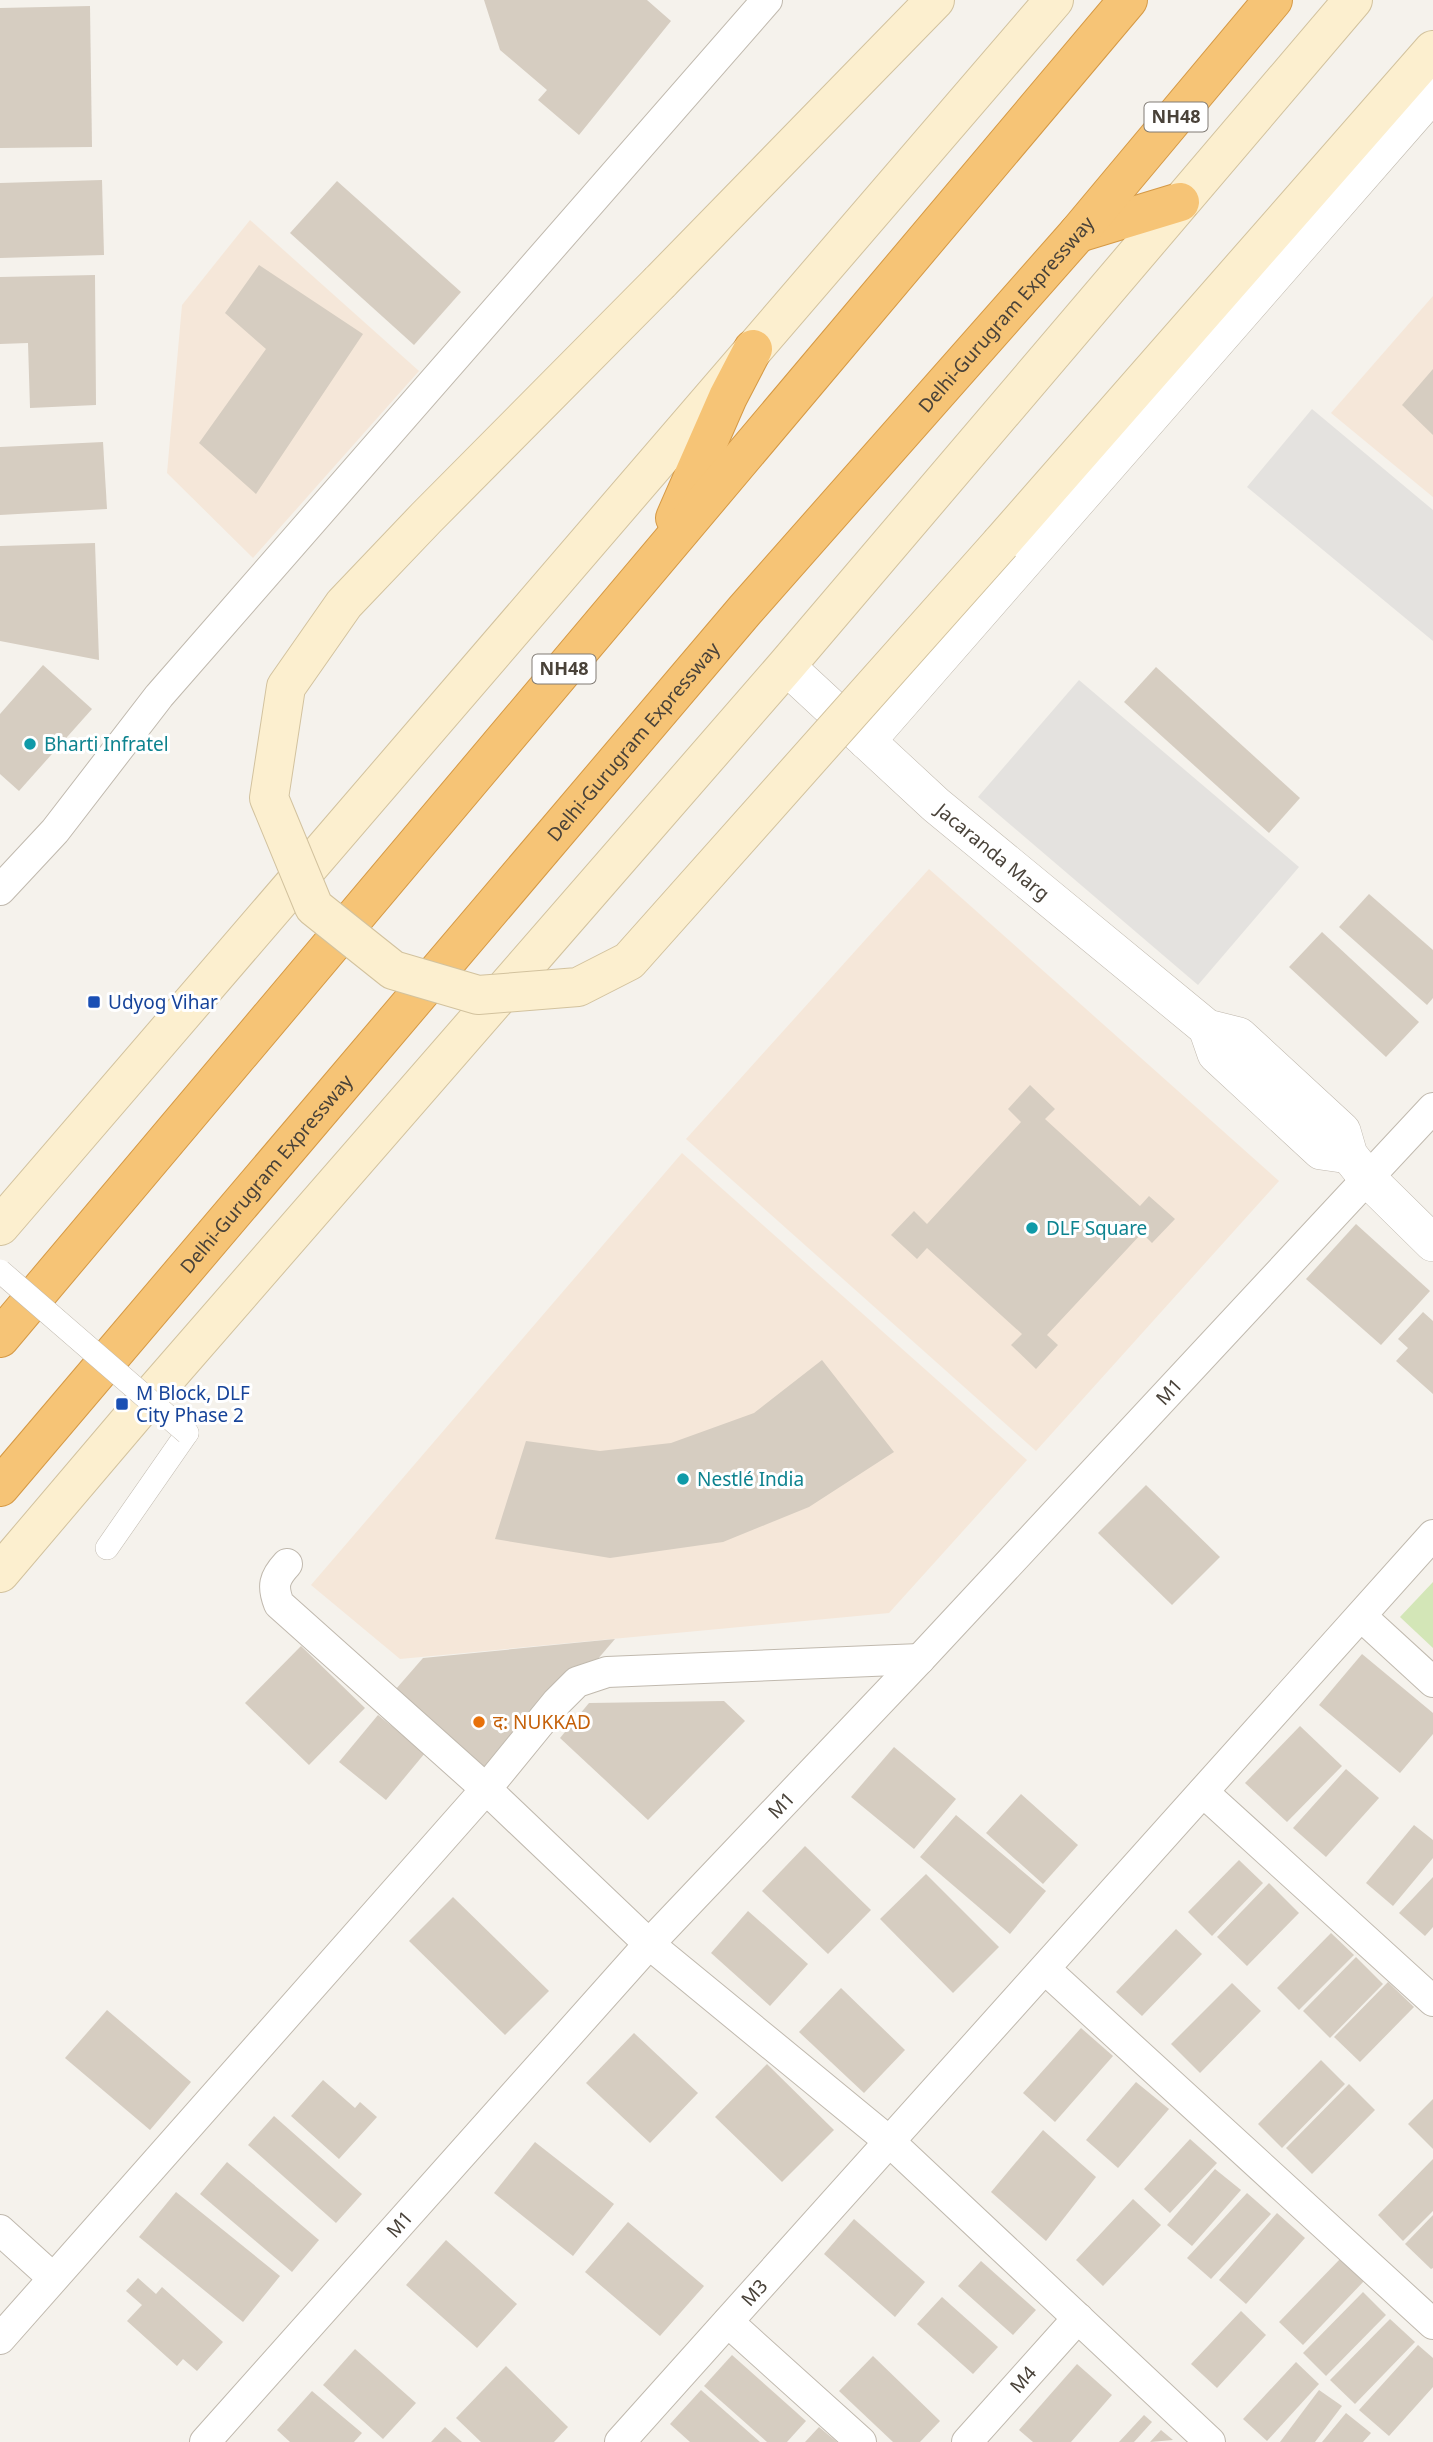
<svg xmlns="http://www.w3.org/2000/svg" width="1433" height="2442" viewBox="0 0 1433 2442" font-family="'Noto Sans','Noto Sans Devanagari',sans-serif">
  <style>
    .commercial { fill: #f5e7d9 }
    .green { fill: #d3e6b7 }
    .parking { fill: #e4e2df }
    .building { fill: #d6cdc1 }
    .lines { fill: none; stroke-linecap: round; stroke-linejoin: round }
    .pedestrian-casing { stroke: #c0b9ae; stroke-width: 24 }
    .minor-casing { stroke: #c0b9ae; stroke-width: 32 }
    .tertiary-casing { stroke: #c0b9ae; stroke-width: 38 }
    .secondary-casing { stroke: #d2c29e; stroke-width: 40 }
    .motorway-casing { stroke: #d59945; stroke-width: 40 }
    .pedestrian { stroke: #fff; stroke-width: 23 }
    .minor { stroke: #fff; stroke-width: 30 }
    .tertiary { stroke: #fff; stroke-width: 37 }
    .secondary { stroke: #fcefcf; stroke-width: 38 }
    .motorway { stroke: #f6c476; stroke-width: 38 }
    .pedestrian-bridge-casing { stroke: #c0b9ae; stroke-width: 24; stroke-linecap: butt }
    .secondary-bridge-casing { stroke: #d2c29e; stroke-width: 40; stroke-linecap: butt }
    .pedestrian-bridge { stroke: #fff; stroke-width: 23 }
    .secondary-bridge { stroke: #fcefcf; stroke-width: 38 }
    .culture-dot { fill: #0f9aa8; stroke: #fff; stroke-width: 2.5 }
    .transit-dot { fill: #1a4fb4; stroke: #fff; stroke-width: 2.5 }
    .food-dot { fill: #e8710a; stroke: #fff; stroke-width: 2.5 }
    .labels { text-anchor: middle; stroke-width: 6; stroke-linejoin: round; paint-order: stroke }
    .shield { fill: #fff; stroke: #807b74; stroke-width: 2 }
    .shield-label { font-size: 18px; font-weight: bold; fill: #494239 }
    .street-label { font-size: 19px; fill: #494239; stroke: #fff }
    .culture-label { font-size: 19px; fill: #0d838f; stroke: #fff; text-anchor: start }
    .transit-label { font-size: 19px; fill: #164399; stroke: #fff; text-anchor: start }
    .food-label { font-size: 19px; fill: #c56008; stroke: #fff; text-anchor: start }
  </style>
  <rect width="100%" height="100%" fill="#f5f2ec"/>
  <g class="commercial">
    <polygon points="250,220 419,371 253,558 167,473 182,305"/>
    <polygon points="1433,296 1433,497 1331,413"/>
    <polygon points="929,869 1279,1181 1036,1451 686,1139"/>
    <polygon points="682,1153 1027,1460 889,1613 400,1659 311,1585"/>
  </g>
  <polygon class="green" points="1433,1582 1433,1648 1400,1617"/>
  <g class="parking">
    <polygon points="1312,409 1433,510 1433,641 1247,487"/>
    <polygon points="1079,680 1299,867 1198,985 978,797"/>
  </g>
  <g class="building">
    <polygon points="484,0 647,0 671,21 579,135 538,100 547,90 500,50"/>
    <polygon points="90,6 92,147 0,148 0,8"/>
    <polygon points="102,180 104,255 0,258 0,183"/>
    <polygon points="337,181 461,292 414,345 290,233"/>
    <polygon points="259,265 363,334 256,494 199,443 266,349 225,313"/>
    <polygon points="95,275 96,405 30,408 28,343 0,344 0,277"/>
    <polygon points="1433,369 1433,435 1402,405"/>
    <polygon points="103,442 107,509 0,515 0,447"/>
    <polygon points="95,543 99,660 0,641 0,546"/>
    <polygon points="43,665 92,709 19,791 0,774 0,714"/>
    <polygon points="1156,667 1300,798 1269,833 1124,702"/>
    <polygon points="1369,894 1433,950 1433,998 1427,1005 1339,927"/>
    <polygon points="1322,932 1419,1022 1386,1057 1289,967"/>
    <polygon points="1030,1085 1055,1109 1045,1119 1140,1206 1149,1196 1175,1219 1152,1243 1142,1233 1047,1335 1058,1345 1036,1369 1011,1345 1022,1334 927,1248 917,1259 891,1235 914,1211 927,1224 1021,1122 1008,1109"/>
    <polygon points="1356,1224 1430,1291 1381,1345 1306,1279"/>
    <polygon points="1423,1312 1433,1321 1433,1394 1396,1361 1408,1348 1398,1339"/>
    <polygon points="822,1360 894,1452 809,1507 723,1542 610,1558 495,1539 526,1441 600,1451 671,1443 754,1413"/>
    <polygon points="1146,1485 1220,1557 1172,1605 1098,1533"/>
    <polygon points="615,1639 486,1789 389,1697 423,1658"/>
    <polygon points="301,1646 365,1708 309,1765 245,1703"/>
    <polygon points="1362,1654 1433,1713 1433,1734 1400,1773 1319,1705"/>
    <polygon points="724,1701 745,1721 648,1820 560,1738 589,1703"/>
    <polygon points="378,1715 425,1753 386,1800 339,1762"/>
    <polygon points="1300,1726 1342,1766 1287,1822 1245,1783"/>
    <polygon points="894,1747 956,1799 914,1849 851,1797"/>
    <polygon points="1346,1769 1379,1798 1326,1857 1293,1828"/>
    <polygon points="1021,1794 1078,1845 1043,1884 986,1833"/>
    <polygon points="956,1815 1046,1891 1010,1934 920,1857"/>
    <polygon points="1414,1825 1433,1840 1433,1858 1393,1906 1366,1883"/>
    <polygon points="805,1846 871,1910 828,1954 762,1891"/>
    <polygon points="1239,1860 1263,1883 1212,1936 1188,1912"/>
    <polygon points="926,1874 999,1947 953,1993 880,1919"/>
    <polygon points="1433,1877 1433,1927 1425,1936 1399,1913"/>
    <polygon points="1269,1883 1299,1913 1247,1966 1217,1937"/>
    <polygon points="453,1897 549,1991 505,2035 409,1941"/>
    <polygon points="748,1911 808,1964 770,2006 711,1953"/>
    <polygon points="1176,1929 1202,1954 1142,2016 1116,1992"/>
    <polygon points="1331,1933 1354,1955 1299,2010 1277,1988"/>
    <polygon points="1356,1957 1383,1984 1330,2038 1303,2011"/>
    <polygon points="1388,1982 1414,2007 1360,2062 1334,2037"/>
    <polygon points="1232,1983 1261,2011 1200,2073 1171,2044"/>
    <polygon points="841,1988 905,2050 864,2093 799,2032"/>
    <polygon points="107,2010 191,2082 150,2130 65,2058"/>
    <polygon points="1081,2028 1113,2056 1055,2122 1023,2093"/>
    <polygon points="634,2033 698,2093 650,2143 586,2083"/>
    <polygon points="1321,2060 1345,2084 1282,2148 1258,2124"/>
    <polygon points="767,2064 834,2130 782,2182 715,2117"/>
    <polygon points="323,2080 355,2108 360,2102 377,2117 339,2159 291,2116"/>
    <polygon points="1136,2082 1169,2109 1118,2168 1086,2140"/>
    <polygon points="1349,2084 1375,2110 1312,2174 1286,2148"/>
    <polygon points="1433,2099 1433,2149 1408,2124"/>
    <polygon points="274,2116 362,2194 336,2223 248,2145"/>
    <polygon points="1043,2130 1096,2177 1046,2241 991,2192"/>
    <polygon points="1190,2139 1217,2163 1170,2213 1144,2189"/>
    <polygon points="535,2142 614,2204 573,2256 494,2193"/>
    <polygon points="1433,2159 1433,2211 1403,2241 1378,2215"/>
    <polygon points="227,2162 319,2240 292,2272 200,2194"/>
    <polygon points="1215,2169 1241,2190 1192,2246 1167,2225"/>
    <polygon points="176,2192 280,2276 243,2322 139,2237"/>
    <polygon points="1247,2193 1271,2214 1211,2279 1187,2258"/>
    <polygon points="1133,2199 1161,2225 1103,2286 1076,2260"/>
    <polygon points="1277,2213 1305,2238 1246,2304 1219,2280"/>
    <polygon points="1433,2215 1433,2268 1431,2269 1405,2244"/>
    <polygon points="854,2219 925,2282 895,2317 824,2254"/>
    <polygon points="628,2222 704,2286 660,2336 585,2272"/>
    <polygon points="446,2240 517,2304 477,2348 406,2285"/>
    <polygon points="1341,2258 1365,2280 1303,2345 1279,2322"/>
    <polygon points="981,2261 1036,2310 1013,2335 958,2286"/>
    <polygon points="138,2278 156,2294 162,2287 223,2342 197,2371 183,2359 177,2366 127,2321 142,2305 126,2291"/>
    <polygon points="1363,2292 1386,2315 1326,2376 1303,2353"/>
    <polygon points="942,2297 998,2347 973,2374 917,2324"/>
    <polygon points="1241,2311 1266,2335 1217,2388 1191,2364"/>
    <polygon points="1390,2319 1415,2342 1355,2404 1330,2380"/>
    <polygon points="1418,2345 1433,2358 1433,2387 1389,2436 1359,2410"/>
    <polygon points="355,2349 416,2403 383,2439 323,2385"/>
    <polygon points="732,2355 806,2421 787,2442 767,2442 704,2386"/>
    <polygon points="873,2356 940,2421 920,2442 893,2442 839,2391"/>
    <polygon points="1296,2362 1319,2384 1267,2441 1243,2419"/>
    <polygon points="1077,2364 1112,2395 1071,2442 1033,2442 1019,2430"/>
    <polygon points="506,2366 568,2427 554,2442 481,2442 456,2418"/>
    <polygon points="701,2390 760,2442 690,2442 670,2424"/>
    <polygon points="1319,2390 1342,2406 1315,2442 1280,2442"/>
    <polygon points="312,2391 362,2433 354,2442 290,2442 277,2430"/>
    <polygon points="1346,2413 1371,2433 1363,2442 1322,2442"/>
    <polygon points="1144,2415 1152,2422 1134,2442 1119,2442"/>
    <polygon points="445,2427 462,2442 431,2442"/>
    <polygon points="819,2427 837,2442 805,2442"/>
    <polygon points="1161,2430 1173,2440 1150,2442"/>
  </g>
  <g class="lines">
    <defs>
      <polyline id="pedestrian" points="107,1548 187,1433"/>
      <g id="minor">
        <polyline points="0,890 55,831 159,696 767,0"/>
        <path d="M287 1564C274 1578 272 1586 279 1604L486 1789 649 1944 890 2142 1210 2442"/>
        <polyline points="1361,1616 1433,1682"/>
        <polyline points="1203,1792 1433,2001"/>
        <polyline points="1045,1969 1433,2324"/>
        <polyline points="0,2230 53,2278"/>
        <polyline points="728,2322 861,2442"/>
        <polyline points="0,2339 486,1789 557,1702 577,1682 607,1672 920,1659"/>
        <path id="s1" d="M205 2442 649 1944 920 1659 1433 1108"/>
        <path id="s2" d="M620 2442 1433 1535"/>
        <path id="s3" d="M967 2442 1078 2318"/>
      </g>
      <g id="tertiary">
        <path id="s4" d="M786 666 936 805 1207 1028 1239 1036 1342 1131 1349 1155 1368 1179 1433 1243"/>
        <polyline points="867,741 1433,93"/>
        <polyline points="1207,1028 1216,1054 1321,1151 1349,1155"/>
      </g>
      <g id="secondary">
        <polyline points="660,282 935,0"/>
        <polyline points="1001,543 1433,50"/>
        <polyline points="0,1226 1054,0"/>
        <polyline points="0,1573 135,1414 786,666 1353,0"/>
      </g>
      <g id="motorway">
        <polyline points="1078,233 1180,202"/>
        <polyline points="675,518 728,397 753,349"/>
        <polyline points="0,1338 1128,0"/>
        <path id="s5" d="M0 1487 745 610 1078 233 1273 0"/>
      </g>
    </defs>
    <use href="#pedestrian" class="pedestrian-casing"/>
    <use href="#minor" class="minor-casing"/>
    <use href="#tertiary" class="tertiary-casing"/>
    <use href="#secondary" class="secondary-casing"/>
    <use href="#motorway" class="motorway-casing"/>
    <use href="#pedestrian" class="pedestrian"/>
    <use href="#minor" class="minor"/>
    <use href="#tertiary" class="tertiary"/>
    <use href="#secondary" class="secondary"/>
    <use href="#motorway" class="motorway"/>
    <defs>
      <polyline id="pedestrian-bridge" points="0,1271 187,1433"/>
      <polyline id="secondary-bridge" points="660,282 426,518 344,604 286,687 269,798 314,907 393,970 478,995 578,987 629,961 1001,543"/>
    </defs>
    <use href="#pedestrian-bridge" class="pedestrian-bridge-casing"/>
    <use href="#secondary-bridge" class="secondary-bridge-casing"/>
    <use href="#pedestrian-bridge" class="pedestrian-bridge"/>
    <use href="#secondary-bridge" class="secondary-bridge"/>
  </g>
  <g class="culture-dot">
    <circle cx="30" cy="744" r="7"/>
    <circle cx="1032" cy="1228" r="7"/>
    <circle cx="683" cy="1479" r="7"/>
  </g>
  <g class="transit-dot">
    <rect x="87" y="995" width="14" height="14" rx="3.5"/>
    <rect x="115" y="1397" width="14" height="14" rx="3.5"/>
  </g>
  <circle class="food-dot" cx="479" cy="1722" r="7"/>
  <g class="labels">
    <g class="shield">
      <rect x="1144.5" y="102.5" width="63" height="29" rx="5"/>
      <rect x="532.5" y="654.5" width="63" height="29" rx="5"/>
    </g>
    <g class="shield-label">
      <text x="1176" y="123">NH48</text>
      <text x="564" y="675">NH48</text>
    </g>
    <g class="street-label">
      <text dy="7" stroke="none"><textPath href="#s5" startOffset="1545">Delhi-Gurugram Expressway</textPath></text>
      <text dy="7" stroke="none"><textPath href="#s5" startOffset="978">Delhi-Gurugram Expressway</textPath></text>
      <text dy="7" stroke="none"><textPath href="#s4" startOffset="278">Jacaranda Marg</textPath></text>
      <text dy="7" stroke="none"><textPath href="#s5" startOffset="411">Delhi-Gurugram Expressway</textPath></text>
      <text dy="7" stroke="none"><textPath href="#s1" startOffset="1426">M1</textPath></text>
      <text dy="7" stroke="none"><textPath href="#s1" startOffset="859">M1</textPath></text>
      <text dy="7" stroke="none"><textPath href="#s1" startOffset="292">M1</textPath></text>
      <text dy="7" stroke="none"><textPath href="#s2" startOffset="201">M3</textPath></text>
      <text dy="7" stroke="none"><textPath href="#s3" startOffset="84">M4</textPath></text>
    </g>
    <g class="culture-label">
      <text x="44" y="751">Bharti Infratel</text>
      <text x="1046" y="1235">DLF Square</text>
      <text x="697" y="1486">Nestlé India</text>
    </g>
    <g class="transit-label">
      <text x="108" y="1009">Udyog Vihar</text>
      <text x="136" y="1400">M Block, DLF<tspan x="136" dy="22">City Phase 2</tspan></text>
    </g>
    <g class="food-label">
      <text x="493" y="1729">द: NUKKAD</text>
    </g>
  </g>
</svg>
